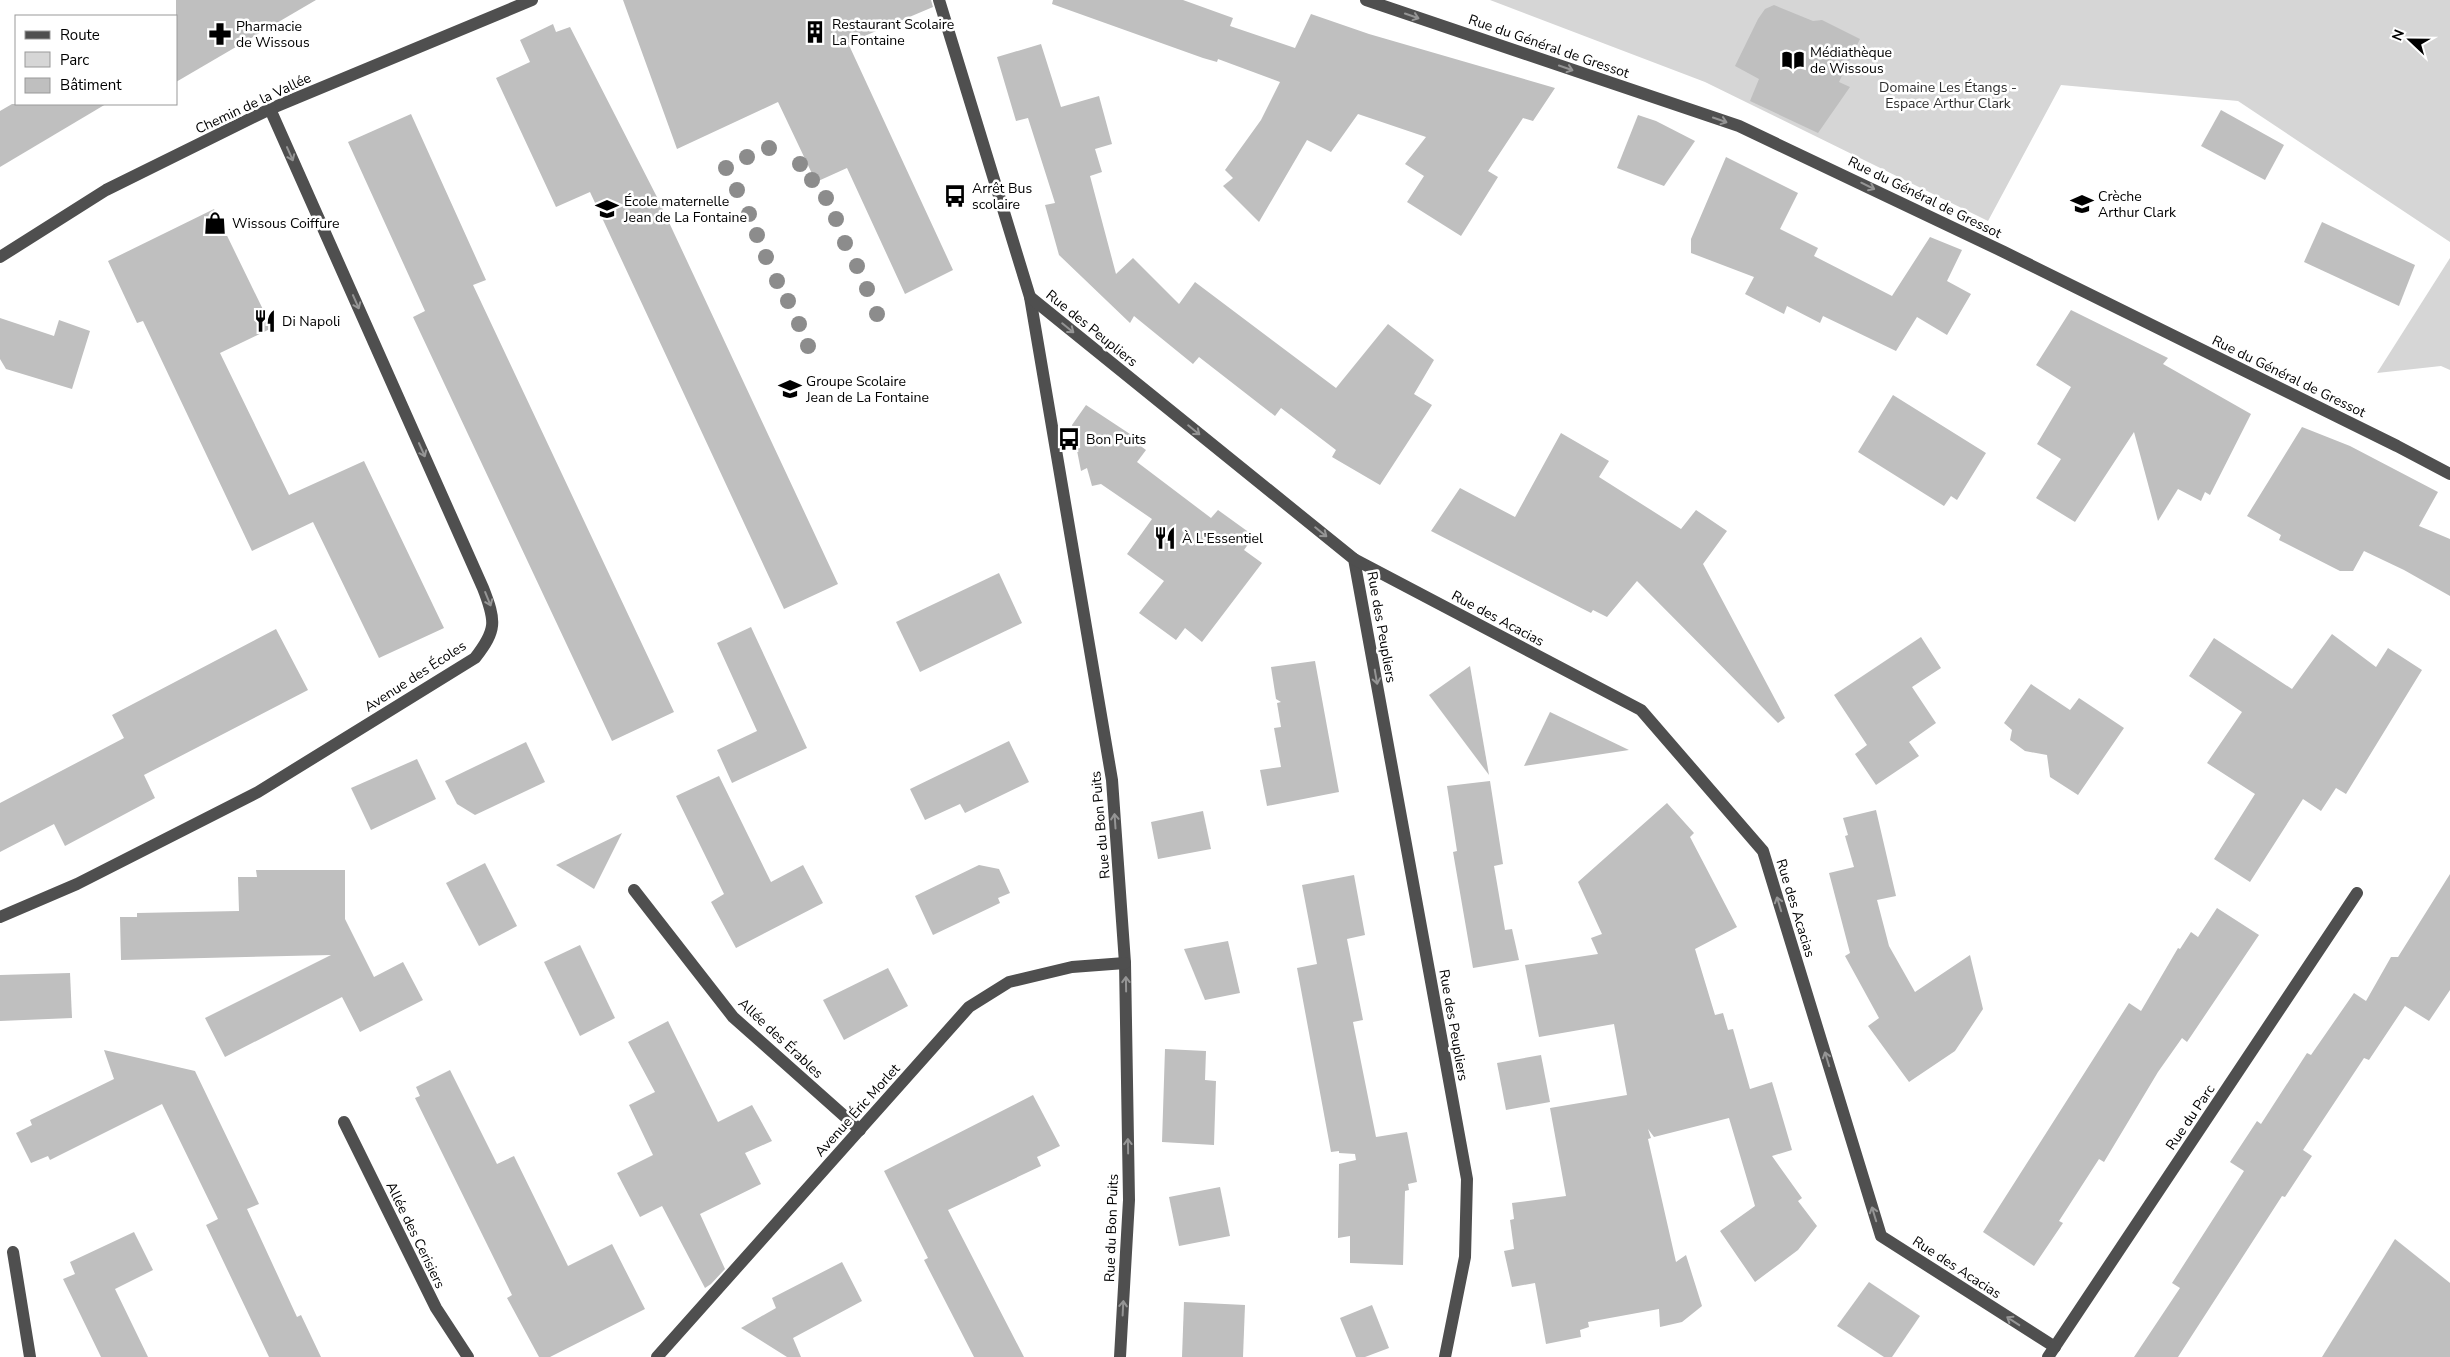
<svg xmlns="http://www.w3.org/2000/svg" width="2450" height="1357" viewBox="0 0 2450 1357" font-family="'Nunito Sans',sans-serif">
  <style>
    .green { fill: #d6d6d6 }
    .building { fill: #bfbfbf }
    .lines { fill: none; stroke-linecap: round; stroke-linejoin: round }
    .minor { stroke: #4f4f4f; stroke-width: 12 }
    .tree { fill: #8c8c8c }
    .oneway { stroke: #959595 }
    .labels { text-anchor: middle; stroke-width: 5; stroke-linejoin: round; paint-order: stroke }
    .poi-label { font-size: 14px; fill: #000; stroke: #fff; text-anchor: start }
    .street-label { font-size: 14px; fill: #000; stroke: #fff }
    .park-label { font-size: 14px; fill: #2d2d2d; stroke: #fff }
  </style>
  <rect width="100%" height="100%" fill="#fff"/>
  <g class="green">
    <polygon points="1490,0 2450,0 2450,242 2238,101 2061,85 1988,221 1705,82"/>
    <polygon points="2450,258 2450,370 2441,366 2377,373"/>
  </g>
  <g class="building">
    <polygon points="176,0 316,0 176,82"/>
    <polygon points="623,0 931,0 933,7 848,43 953,270 905,294 847,168 816,182 778,102 677,149"/>
    <polygon points="1053,0 1183,0 1233,18 1230,26 1295,48 1311,14 1369,34 1555,88 1533,121 1523,118 1488,171 1498,177 1461,236 1407,202 1424,176 1405,164 1426,137 1358,114 1331,152 1307,140 1259,222 1223,186 1233,178 1225,170 1261,120 1280,82 1218,59 1217,62 1203,58 1052,4"/>
    <polygon points="1774,5 1813,21 1822,20 1860,39 1839,82 1850,87 1818,133 1750,101 1759,79 1735,66 1758,19 1765,9"/>
    <polygon points="553,24 556,32 570,27 659,201 838,584 784,609 590,192 556,207 496,78 530,62 520,40"/>
    <polygon points="1041,44 1061,107 1099,96 1112,144 1095,149 1102,172 1090,176 1116,274 1133,258 1179,304 1195,282 1336,388 1388,324 1434,360 1414,394 1432,405 1380,485 1332,457 1336,450 1281,408 1275,416 1199,357 1193,364 1134,316 1130,323 1059,255 1045,205 1055,203 1028,118 1016,121 997,57"/>
    <polygon points="12,104 106,104 0,167 0,111"/>
    <polygon points="2221,110 2284,145 2265,180 2201,146"/>
    <polygon points="411,114 486,280 473,285 674,712 612,741 413,317 425,311 348,142"/>
    <polygon points="1638,115 1656,121 1695,141 1664,186 1617,168"/>
    <polygon points="1726,157 1798,193 1780,229 1818,248 1814,256 1892,296 1930,237 1962,250 1947,281 1971,294 1947,335 1917,317 1896,351 1823,316 1820,323 1787,306 1784,314 1745,294 1754,277 1691,253 1691,239"/>
    <polygon points="214,209 272,328 220,353 289,495 364,461 444,628 379,658 313,522 252,551 143,321 137,323 108,261"/>
    <polygon points="2322,222 2415,265 2399,306 2304,262"/>
    <polygon points="2071,310 2168,358 2163,364 2251,414 2210,495 2205,492 2201,501 2178,489 2158,521 2134,432 2075,522 2036,498 2061,459 2037,444 2071,387 2036,365"/>
    <polygon points="0,318 54,336 59,320 90,331 72,389 6,369 0,359"/>
    <polygon points="1893,395 1986,453 1957,500 1951,496 1944,506 1858,452"/>
    <polygon points="1086,405 1136,438 1134,441 1146,450 1137,462 1211,518 1218,510 1254,536 1244,550 1262,563 1202,642 1185,628 1176,640 1139,613 1164,581 1127,554 1152,519 1101,484 1092,486 1087,468 1081,471 1072,425"/>
    <polygon points="2302,427 2350,446 2438,492 2419,526 2450,539 2450,596 2404,570 2364,551 2353,571 2340,571 2279,540 2281,535 2247,516"/>
    <polygon points="1561,433 1609,461 1599,477 1681,529 1696,510 1727,531 1703,564 1785,718 1778,723 1637,581 1607,617 1593,610 1591,613 1431,531 1460,488 1515,517"/>
    <polygon points="999,573 1022,623 920,672 896,622"/>
    <polygon points="751,627 807,748 732,783 717,750 757,731 717,643"/>
    <polygon points="276,629 308,690 144,775 155,798 65,846 54,824 0,852 0,803 124,738 112,715"/>
    <polygon points="2332,634 2376,667 2388,648 2422,670 2346,794 2336,788 2321,811 2303,799 2250,882 2214,859 2255,794 2207,763 2242,712 2189,676 2214,638 2292,689"/>
    <polygon points="1921,637 1941,668 1912,687 1936,723 1909,742 1919,756 1876,785 1855,754 1867,745 1834,695"/>
    <polygon points="1315,661 1339,792 1267,806 1260,770 1281,767 1274,728 1281,727 1277,703 1281,702 1276,699 1271,667"/>
    <polygon points="1470,666 1489,775 1429,695"/>
    <polygon points="2031,684 2070,710 2079,698 2124,728 2078,795 2050,777 2047,755 2025,751 2010,740 2012,730 2004,723"/>
    <polygon points="1550,712 1629,750 1524,766"/>
    <polygon points="1009,741 1029,782 965,813 960,804 925,820 910,789"/>
    <polygon points="526,742 545,782 475,815 457,804 445,781"/>
    <polygon points="417,759 436,799 371,830 351,788"/>
    <polygon points="719,776 771,882 803,865 823,903 736,948 711,902 724,894 676,796"/>
    <polygon points="1490,781 1503,864 1494,866 1505,930 1512,929 1519,960 1473,968 1453,852 1457,851 1447,786"/>
    <polygon points="1667,803 1694,833 1690,837 1737,927 1695,949 1715,1015 1723,1013 1728,1030 1733,1029 1750,1089 1772,1082 1792,1150 1772,1156 1802,1198 1798,1201 1817,1226 1798,1250 1755,1282 1720,1231 1755,1206 1729,1118 1654,1137 1648,1129 1651,1138 1648,1139 1676,1262 1686,1255 1702,1306 1682,1322 1660,1327 1659,1309 1588,1322 1589,1327 1580,1330 1581,1337 1546,1344 1535,1283 1512,1287 1504,1251 1514,1249 1510,1220 1514,1219 1512,1203 1566,1196 1550,1108 1627,1095 1614,1024 1539,1037 1525,965 1598,954 1591,938 1602,934 1578,882"/>
    <polygon points="1876,810 1896,896 1877,900 1889,946 1915,992 1970,955 1983,1009 1955,1051 1909,1082 1868,1026 1879,1018 1845,956 1850,953 1829,873 1854,867 1845,836 1848,835 1843,818"/>
    <polygon points="1203,811 1211,849 1158,859 1151,822"/>
    <polygon points="622,833 594,889 556,865"/>
    <polygon points="485,863 517,926 479,946 446,883"/>
    <polygon points="979,865 999,869 1010,893 998,898 1000,903 933,935 915,896"/>
    <polygon points="256,870 345,870 345,919 374,977 403,962 423,1000 360,1032 342,997 225,1057 205,1018 331,955 121,960 120,917 137,917 137,913 239,911 238,877 257,877"/>
    <polygon points="2450,874 2450,990 2429,1021 2405,1006 2369,1060 2364,1058 2303,1150 2312,1156 2285,1197 2282,1196 2178,1357 2134,1357 2180,1288 2172,1283 2244,1171 2230,1162 2257,1121 2261,1124 2307,1053 2311,1055 2354,993 2366,1001 2391,957 2398,957"/>
    <polygon points="1354,875 1365,935 1347,939 1363,1020 1353,1022 1376,1137 1407,1132 1417,1182 1408,1184 1409,1190 1405,1191 1403,1265 1350,1263 1350,1236 1338,1238 1339,1164 1356,1160 1355,1154 1339,1153 1339,1151 1331,1152 1297,968 1317,964 1302,885"/>
    <polygon points="2217,908 2259,935 2187,1042 2182,1038 2158,1072 2104,1162 2099,1159 2059,1221 2063,1223 2034,1266 1983,1232 2129,1003 2141,1011 2178,948 2180,949 2191,932 2198,937"/>
    <polygon points="1228,941 1240,993 1205,1000 1184,949"/>
    <polygon points="580,945 615,1018 580,1036 544,962"/>
    <polygon points="888,968 908,1006 844,1040 823,1000"/>
    <polygon points="70,973 72,1018 0,1021 0,975"/>
    <polygon points="668,1021 718,1122 752,1105 772,1141 745,1153 761,1184 700,1214 725,1269 711,1284 705,1288 662,1206 640,1217 617,1173 653,1155 629,1105 655,1092 628,1042"/>
    <polygon points="1165,1049 1206,1051 1205,1080 1216,1081 1214,1145 1162,1142"/>
    <polygon points="104,1050 195,1071 259,1204 247,1209 297,1317 301,1315 321,1357 269,1357 206,1225 218,1219 162,1104 50,1160 48,1156 31,1163 16,1133 32,1125 30,1120 114,1079"/>
    <polygon points="1541,1055 1550,1102 1506,1110 1497,1063"/>
    <polygon points="450,1070 497,1164 514,1156 568,1266 612,1244 645,1309 550,1357 539,1357 507,1298 512,1295 415,1098 420,1096 416,1087"/>
    <polygon points="1033,1095 1060,1146 1037,1157 1041,1166 948,1210 1024,1357 974,1357 924,1260 928,1258 884,1171"/>
    <polygon points="1220,1187 1230,1236 1179,1246 1169,1197"/>
    <polygon points="134,1232 153,1270 115,1289 148,1357 101,1357 63,1279 75,1274 70,1262"/>
    <polygon points="2395,1239 2450,1283 2450,1357 2322,1357"/>
    <polygon points="842,1262 862,1301 793,1338 801,1357 787,1357 741,1328 776,1308 772,1298"/>
    <polygon points="1869,1282 1920,1316 1892,1357 1884,1357 1837,1326"/>
    <polygon points="1184,1302 1245,1305 1243,1357 1182,1357"/>
    <polygon points="1372,1305 1389,1348 1365,1357 1356,1357 1340,1318"/>
  </g>
  <g class="lines">
    <g class="minor">
      <polyline points="939,0 1030,297 1112,780 1125,963 1129,1200 1120,1357"/>
      <polyline points="1366,0 1739,126 2004,252 2397,446 2450,474"/>
      <polyline points="0,257 106,190 270,109 532,0"/>
      <polyline points="1030,297 1354,559 1467,1179 1465,1257 1445,1357"/>
      <polyline points="1354,559 1641,710 1763,851 1881,1236 2055,1347"/>
      <polyline points="634,890 733,1017 860,1130"/>
      <path d="M0 917 77 884 258 792 475 658C497 630 496 621 483 588L270 109"/>
      <polyline points="344,1122 436,1308 468,1357"/>
      <polyline points="13,1252 30,1357"/>
      <polyline points="657,1357 969,1007 1009,982 1072,967 1125,963"/>
      <polyline points="2048,1357 2357,893"/>
    </g>
  </g>
  <g class="tree">
    <circle cx="769" cy="148" r="8"/>
    <circle cx="747" cy="157" r="8"/>
    <circle cx="800" cy="164" r="8"/>
    <circle cx="726" cy="168" r="8"/>
    <circle cx="812" cy="180" r="8"/>
    <circle cx="737" cy="190" r="8"/>
    <circle cx="826" cy="198" r="8"/>
    <circle cx="749" cy="214" r="8"/>
    <circle cx="836" cy="219" r="8"/>
    <circle cx="757" cy="235" r="8"/>
    <circle cx="845" cy="243" r="8"/>
    <circle cx="766" cy="257" r="8"/>
    <circle cx="857" cy="266" r="8"/>
    <circle cx="777" cy="281" r="8"/>
    <circle cx="867" cy="289" r="8"/>
    <circle cx="788" cy="301" r="8"/>
    <circle cx="877" cy="314" r="8"/>
    <circle cx="799" cy="324" r="8"/>
    <circle cx="808" cy="346" r="8"/>
  </g>
  <defs><path id="oneway-shaft" d="M-6 0H5M1.5-3L5.5 0L1.5 3" fill="none" stroke-width="1.6" stroke-linecap="round" stroke-linejoin="round" transform="scale(1.25)"/></defs>
  <g class="oneway">
    <use href="#oneway-shaft" transform="translate(1412 16) rotate(19)"/>
    <use href="#oneway-shaft" transform="translate(1566 68) rotate(19)"/>
    <use href="#oneway-shaft" transform="translate(1720 120) rotate(19)"/>
    <use href="#oneway-shaft" transform="translate(290 154) rotate(66)"/>
    <use href="#oneway-shaft" transform="translate(1868 186) rotate(26)"/>
    <use href="#oneway-shaft" transform="translate(356 302) rotate(66)"/>
    <use href="#oneway-shaft" transform="translate(1068 328) rotate(39)"/>
    <use href="#oneway-shaft" transform="translate(1194 430) rotate(39)"/>
    <use href="#oneway-shaft" transform="translate(422 450) rotate(66)"/>
    <use href="#oneway-shaft" transform="translate(1321 532) rotate(39)"/>
    <use href="#oneway-shaft" transform="translate(488 599) rotate(68)"/>
    <use href="#oneway-shaft" transform="translate(1376 677) rotate(80)"/>
    <use href="#oneway-shaft" transform="translate(1115 821) rotate(-94)"/>
    <use href="#oneway-shaft" transform="translate(1779 904) rotate(-107)"/>
    <use href="#oneway-shaft" transform="translate(1126 984) rotate(-91)"/>
    <use href="#oneway-shaft" transform="translate(1827 1059) rotate(-107)"/>
    <use href="#oneway-shaft" transform="translate(1128 1146) rotate(-91)"/>
    <use href="#oneway-shaft" transform="translate(1874 1214) rotate(-107)"/>
    <use href="#oneway-shaft" transform="translate(1123 1308) rotate(-87)"/>
    <use href="#oneway-shaft" transform="translate(2013 1321) rotate(-147)"/>
  </g>
  <defs>
    <symbol id="building-bare" viewBox="-9 -9 18 18"><path d="M-4-6H4V6H1V3H-1V6H-4ZM-2.5-4.3h1.7v1.8h-1.7ZM.8-4.3h1.7v1.8H.8ZM-2.5-1h1.7V.8h-1.7ZM.8-1h1.7V.8H.8Z" fill="#000" stroke="#fff" stroke-width="2.5" paint-order="stroke"/></symbol>
    <symbol id="pharmacy-bare" viewBox="-9 -9 18 18"><path d="M-2-6h4v4h4v4h-4v4h-4v-4h-4v-4h4Z" fill="#000" stroke="#fff" stroke-width="2.5" paint-order="stroke"/></symbol>
    <symbol id="library-bare" viewBox="-9 -9 18 18"><path d="M-6-4Q-3-5.5-.7-3.5V5Q-3 3-6 4ZM6-4Q3-5.5 .7-3.5V5Q3 3 6 4Z" fill="#000" stroke="#fff" stroke-width="2.5" paint-order="stroke"/></symbol>
    <symbol id="bus-bare" viewBox="-9 -9 18 18"><path d="M-5-6H5V4H4V6H2V4H-2V6H-4V4H-5ZM-3.5-4V0h7V-4ZM-3.5 1.2v1.5H-2V1.2ZM2 1.2v1.5H3.5V1.2Z" fill="#000" stroke="#fff" stroke-width="2.5" paint-order="stroke"/></symbol>
    <symbol id="school-bare" viewBox="-9 -9 18 18"><path d="M0-5L7-2L0 1L-7-2ZM-4 1L0 2.5L4 1V4Q0 6-4 4Z" fill="#000" stroke="#fff" stroke-width="2.5" paint-order="stroke"/></symbol>
    <symbol id="shop-bare" viewBox="-9 -9 18 18"><path d="M-5-2.5h2.3a2.7 3.5 0 0 1 5.4 0H5L5.5 6h-11ZM-1.5-2.5h3a1.5 2.3 0 0 0-3 0Z" fill="#000" stroke="#fff" stroke-width="2.5" paint-order="stroke"/></symbol>
    <symbol id="restaurant-bare" viewBox="-9 -9 18 18"><path d="M-5-6h1v4h1v-4h1v4h1v-4h1v5L-1.5 .5V6h-2V.5L-5-1ZM5-6V6H3V1.5H1.5Q1.5-4 5-6Z" fill="#000" stroke="#fff" stroke-width="2.5" paint-order="stroke"/></symbol>
  </defs>
  <g fill-rule="evenodd">
    <use href="#building-bare" x="799" y="16" width="32" height="32"/>
    <use href="#pharmacy-bare" x="204" y="18" width="32" height="32"/>
    <use href="#library-bare" x="1777" y="44" width="32" height="32"/>
    <use href="#bus-bare" x="939" y="180" width="32" height="32"/>
    <use href="#school-bare" x="2066" y="188" width="32" height="32"/>
    <use href="#school-bare" x="591" y="193" width="32" height="32"/>
    <use href="#shop-bare" x="199" y="207" width="32" height="32"/>
    <use href="#restaurant-bare" x="249" y="305" width="32" height="32"/>
    <use href="#school-bare" x="774" y="373" width="32" height="32"/>
    <use href="#bus-bare" x="1053" y="423" width="32" height="32"/>
    <use href="#restaurant-bare" x="1149" y="522" width="32" height="32"/>
  </g>
  <g class="labels">
    <g class="poi-label">
      <text x="832" y="29">Restaurant Scolaire<tspan x="832" dy="16">La Fontaine</tspan></text>
      <text x="236" y="31">Pharmacie<tspan x="236" dy="16">de Wissous</tspan></text>
      <text x="1810" y="57">Médiathèque<tspan x="1810" dy="16">de Wissous</tspan></text>
      <text x="972" y="193">Arrêt Bus<tspan x="972" dy="16">scolaire</tspan></text>
      <text x="2098" y="201">Crèche<tspan x="2098" dy="16">Arthur Clark</tspan></text>
      <text x="624" y="206">École maternelle<tspan x="624" dy="16">Jean de La Fontaine</tspan></text>
      <text x="232" y="228">Wissous Coiffure</text>
      <text x="282" y="326">Di Napoli</text>
      <text x="806" y="386">Groupe Scolaire<tspan x="806" dy="16">Jean de La Fontaine</tspan></text>
      <text x="1086" y="444">Bon Puits</text>
      <text x="1182" y="543">À L'Essentiel</text>
    </g>
    <g class="street-label">
      <text transform="translate(1549 46) rotate(19)" y="5">Rue du Général de Gressot</text>
      <text transform="translate(253 103) rotate(-25)" y="5">Chemin de la Vallée</text>
      <text transform="translate(1925 197) rotate(26)" y="5">Rue du Général de Gressot</text>
      <text transform="translate(1092 328) rotate(39)" y="5">Rue des Peupliers</text>
      <text transform="translate(2289 376) rotate(26)" y="5">Rue du Général de Gressot</text>
      <text transform="translate(1498 618) rotate(28)" y="5">Rue des Acacias</text>
      <text transform="translate(1382 627) rotate(80)" y="5">Rue des Peupliers</text>
      <text transform="translate(415 676) rotate(-33)" y="5">Avenue des Écoles</text>
      <text transform="translate(1100 825) rotate(-95)" y="5">Rue du Bon Puits</text>
      <text transform="translate(1796 908) rotate(73)" y="5">Rue des Acacias</text>
      <text transform="translate(1454 1025) rotate(80)" y="5">Rue des Peupliers</text>
      <text transform="translate(781 1038) rotate(43)" y="5">Allée des Érables</text>
      <text transform="translate(857 1110) rotate(-48)" y="5">Avenue Éric Morlet</text>
      <text transform="translate(2190 1117) rotate(-56)" y="5">Rue du Parc</text>
      <text transform="translate(1111 1228) rotate(-88)" y="5">Rue du Bon Puits</text>
      <text transform="translate(416 1235) rotate(64)" y="5">Allée des Cerisiers</text>
      <text transform="translate(1957 1267) rotate(33)" y="5">Rue des Acacias</text>
    </g>
    <g class="park-label">
      <text x="1948" y="92">Domaine Les Étangs -<tspan x="1948" dy="16">Espace Arthur Clark</tspan></text>
    </g>
  </g>
  <rect x="15" y="15" width="162" height="90" fill="#ffffff" stroke="#999999"/>
  <rect x="25" y="31" width="25" height="8" fill="#4f4f4f" stroke="#999999"/>
  <text x="60" y="40" font-size="15" fill="#000000">Route</text>
  <rect x="25" y="52" width="25" height="15" fill="#d6d6d6" stroke="#999999"/>
  <text x="60" y="65" font-size="15" fill="#000000">Parc</text>
  <rect x="25" y="78" width="25" height="15" fill="#bfbfbf" stroke="#999999"/>
  <text x="60" y="90" font-size="15" fill="#000000">Bâtiment</text>
  <g transform="translate(2410 40) rotate(292)" stroke="#ffffff" stroke-width="4" paint-order="stroke">
  <path d="M0-4L9 19L0 12L-9 19Z" fill="#000000"/>
  <text y="-8" font-size="14" font-weight="bold" text-anchor="middle" fill="#000000">N</text>
  </g>
</svg>
